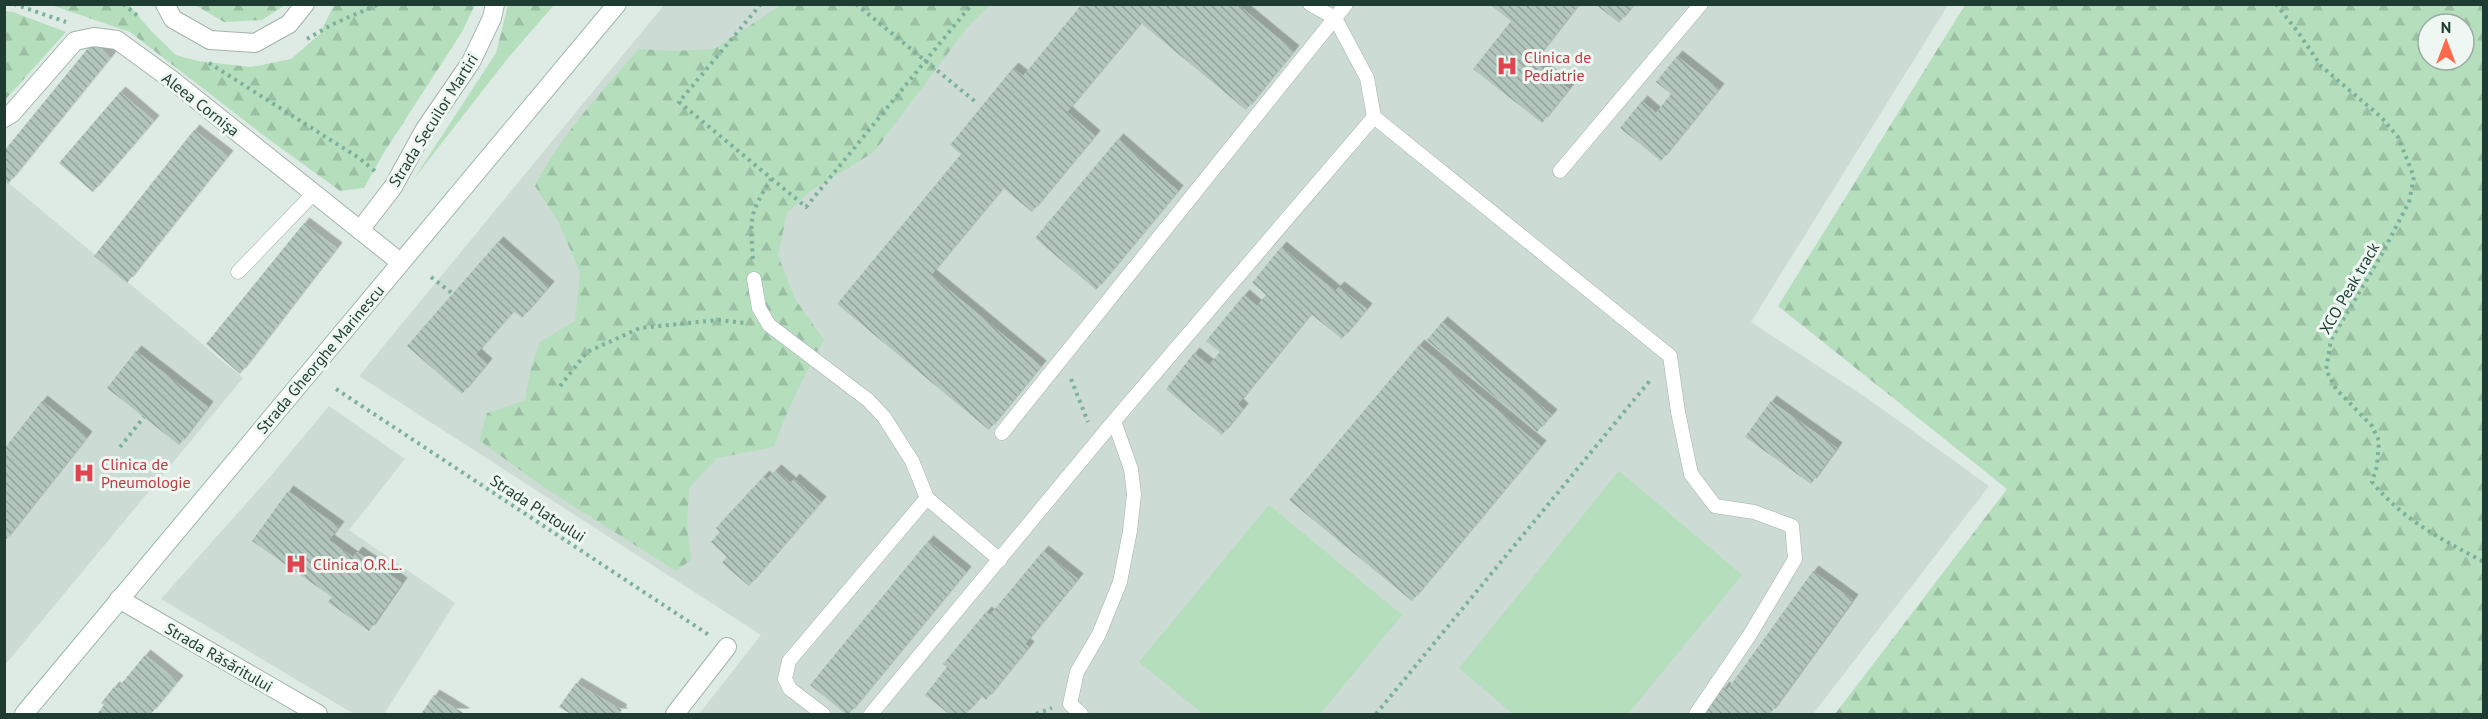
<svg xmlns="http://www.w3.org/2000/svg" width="2488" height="719" viewBox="0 0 2488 719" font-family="'PT Sans',sans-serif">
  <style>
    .built { fill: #ccdbd3 }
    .green { fill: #b5debd }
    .forest { fill: url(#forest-firs); fill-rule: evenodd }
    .building { fill: url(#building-back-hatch); filter: url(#shadow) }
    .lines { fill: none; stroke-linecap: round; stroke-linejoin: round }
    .service-casing { stroke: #a1b3ab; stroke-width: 15 }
    .minor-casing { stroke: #a1b3ab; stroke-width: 20 }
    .secondary-casing { stroke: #9cb7ac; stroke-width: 20 }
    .path { stroke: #7cb19c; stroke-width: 4; stroke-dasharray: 3 4.5; stroke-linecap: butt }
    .service { stroke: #fff; stroke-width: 14 }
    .minor { stroke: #fff; stroke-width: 18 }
    .secondary { stroke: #fff; stroke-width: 18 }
    .labels { text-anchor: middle; stroke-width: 6; stroke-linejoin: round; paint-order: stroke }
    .health-label { font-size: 16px; fill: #be3a42; stroke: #eff7f2; text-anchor: start }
    .street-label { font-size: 16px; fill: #1e3c32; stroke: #eff7f2 }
  </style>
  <defs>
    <pattern id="forest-firs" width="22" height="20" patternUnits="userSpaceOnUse" patternTransform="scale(1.5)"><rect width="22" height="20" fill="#b5debd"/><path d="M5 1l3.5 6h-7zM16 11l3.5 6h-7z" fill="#9bbfa3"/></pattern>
    <pattern id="building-back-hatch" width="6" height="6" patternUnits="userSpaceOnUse" patternTransform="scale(1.5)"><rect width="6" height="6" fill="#b3c6bd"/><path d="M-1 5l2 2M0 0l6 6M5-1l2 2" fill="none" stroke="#91a29a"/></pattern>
    <filter id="shadow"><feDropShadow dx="5.5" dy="-5.5" stdDeviation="0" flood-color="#0004"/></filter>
  </defs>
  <rect width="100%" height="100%" fill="#deebe4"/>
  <g class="built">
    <polygon points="664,5 1948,5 1751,322 1867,398 1989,486 1813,714 699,714 761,635 359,376"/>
    <polygon points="5,180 243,378 5,665"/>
    <polygon points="329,406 405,459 349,530 455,603 384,714 354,714 161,599 269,478"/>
  </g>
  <g class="green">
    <polygon points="496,53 508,58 413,180"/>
    <polygon points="1619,471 1742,575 1628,714 1513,714 1459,668"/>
    <polygon points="1269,505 1402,615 1320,714 1203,714 1139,662"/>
  </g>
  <g class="forest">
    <polygon points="51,5 129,5 152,32 176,55 198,61 251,67 291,59 320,34 334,5 475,5 462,32 383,154 364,188 340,191 263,135 130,32"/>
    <polygon points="195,5 285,5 262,20 224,22"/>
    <polygon points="508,5 554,5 508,58 496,53"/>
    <path d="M781 5H990L967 28 874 152 809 192 787 213 778 255 795 299 824 340C804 375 787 409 774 447L717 458 689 488 687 527 691 560 676 571 542 486 479 440 487 413 525 400 531 367 540 342 575 321 580 273 559 223 535 186C561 135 601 92 639 49L673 51 714 49Z"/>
    <path d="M1965 5H2483V714H1835L2007 489 1778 306ZM2428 24H2464V60H2428Z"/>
    <polygon points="5,11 13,12 66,32 5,100"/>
  </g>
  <g class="building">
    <polygon points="1082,4 1237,4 1294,51 1246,110 1141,23 1067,112 1095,136 1032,212 1003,188 931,275 1041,366 989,430 837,304 961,154 950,145 1013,68 1023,76"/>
    <polygon points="1489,4 1579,4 1534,62 1569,89 1542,123 1473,69 1511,21"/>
    <polygon points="1595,4 1634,4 1619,23"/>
    <polygon points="93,42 111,57 8,184 4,180 4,151"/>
    <polygon points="1677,56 1719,89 1661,161 1620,128 1642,101 1656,113 1671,94 1656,82"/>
    <polygon points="120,92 154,121 93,192 59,163"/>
    <polygon points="194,130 228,156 127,283 94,256"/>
    <polygon points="1118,139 1178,191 1096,290 1035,238"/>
    <polygon points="304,223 337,248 240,374 206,344"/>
    <polygon points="498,242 549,287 522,318 514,311 476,354 487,364 462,394 407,346"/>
    <polygon points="1281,247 1335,291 1339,287 1367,309 1342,339 1311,314 1238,404 1243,409 1222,435 1166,389 1194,353 1209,365 1220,352 1206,341 1244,295 1257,306 1266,295 1252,283"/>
    <polygon points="1442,322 1552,415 1537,432 1427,340"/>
    <polygon points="1419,345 1541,446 1412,601 1289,500"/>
    <polygon points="136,351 208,407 179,445 107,388"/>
    <polygon points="42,401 87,437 4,542 4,449"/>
    <polygon points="1771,401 1837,448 1811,484 1745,437"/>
    <polygon points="776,470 791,483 794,479 821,502 749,586 722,563 727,557 711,542 720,532 716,528 764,476 767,479"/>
    <polygon points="288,491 339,527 329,540 353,557 357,552 402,583 369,631 328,602 332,597 252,541"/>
    <polygon points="928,541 966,572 849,714 846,714 810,685"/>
    <polygon points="1043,551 1078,579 1025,644 1029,647 986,700 982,696 966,714 949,714 925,695 947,667 943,664 986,612 990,615"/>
    <polygon points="1813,571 1853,600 1770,714 1704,714 1724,687 1727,690"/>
    <polygon points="145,655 178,681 151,714 97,714 104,705 101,703 114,687 117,689"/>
    <polygon points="576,683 622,710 620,712 623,714 571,714 559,707"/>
    <polygon points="434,695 465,714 421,714"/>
  </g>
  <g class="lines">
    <defs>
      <g id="service">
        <polyline points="1310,4 1335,18 1367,78 1374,117 1670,356 1678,412 1691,474 1715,506 1754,512 1792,526 1795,559 1749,636 1696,714"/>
        <polyline points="1560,171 1701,4"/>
        <polyline points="238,272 314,193"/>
        <polyline points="754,279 759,308 769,325 868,400 884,417 912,461 927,498 1000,560"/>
        <polyline points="1002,433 1346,4"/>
        <polyline points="823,714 790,689 785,679 789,661 927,498"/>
        <polyline points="871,714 1114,421 1374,117"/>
        <polyline points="1081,714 1070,704 1077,672 1099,634 1120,582 1130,531 1134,494 1131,469 1114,421"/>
      </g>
      <g id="minor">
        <polyline points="165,4 173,19 210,40 255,43 289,24 305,4"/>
        <polyline points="4,118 12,113 75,41 94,37 117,40 172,80 400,262"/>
        <polyline points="360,230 393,187 425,129 471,62 492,18 495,4"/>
        <polyline points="119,599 318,714"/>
        <polyline points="675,714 727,647"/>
      </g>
      <polyline id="secondary" points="24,714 617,4"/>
    </defs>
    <use href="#service" class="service-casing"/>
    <use href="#minor" class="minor-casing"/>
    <use href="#secondary" class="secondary-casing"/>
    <g class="path">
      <polyline points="14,4 66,22"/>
      <polyline points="123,4 138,16"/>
      <polyline points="761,4 679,102 806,207 972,4"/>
      <polyline points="856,4 977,103"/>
      <path d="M2276 4 2298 32 2321 66 2381 117 2398 137 2414 177 2409 202 2382 254 2331 340 2326 370 2336 389 2372 426 2379 441 2377 466 2372 482C2403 520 2441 539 2484 562"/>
      <polyline points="307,39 333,24 379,4"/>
      <polyline points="209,63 359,158 376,172"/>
      <path d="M753 259C750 217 749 215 771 179"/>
      <polyline points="431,277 453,294"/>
      <polyline points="1071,379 1088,422"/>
      <polyline points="560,386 587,352 640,328 718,320 745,323"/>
      <polyline points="336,389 709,635"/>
      <polyline points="120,447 144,417"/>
      <polyline points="1036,714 1052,708"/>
      <polyline points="1376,714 1652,378"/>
    </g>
    <use href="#service" class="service"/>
    <use href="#minor" class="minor"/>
    <use href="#secondary" class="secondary"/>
  </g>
  <defs>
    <symbol id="hospital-bare" viewBox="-9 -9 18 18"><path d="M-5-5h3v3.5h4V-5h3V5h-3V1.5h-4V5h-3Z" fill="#e0444e" stroke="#eff7f2" stroke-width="2.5" paint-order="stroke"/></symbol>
  </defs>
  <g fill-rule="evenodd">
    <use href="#hospital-bare" x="1492" y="51" width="30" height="30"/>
    <use href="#hospital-bare" x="69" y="458" width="30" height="30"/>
    <use href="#hospital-bare" x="281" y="549" width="30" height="30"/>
  </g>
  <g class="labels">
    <g class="health-label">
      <text x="1524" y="63">Clinica de<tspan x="1524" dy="18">Pediatrie</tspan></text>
      <text x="101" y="470">Clinica de<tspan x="101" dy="18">Pneumologie</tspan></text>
      <text x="313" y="570">Clinica O.R.L.</text>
    </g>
    <g class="street-label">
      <text transform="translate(201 104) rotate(38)" y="6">Aleea Cornișa</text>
      <text transform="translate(433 120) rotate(-58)" y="6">Strada Secuilor Martiri</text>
      <text transform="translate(2349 288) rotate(-60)" y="6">XCO Peak track</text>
      <text transform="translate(320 359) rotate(-50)" y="6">Strada Gheorghe Marinescu</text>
      <text transform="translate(538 508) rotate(33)" y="6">Strada Platoului</text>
      <text transform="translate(219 657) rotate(30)" y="6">Strada Răsăritului</text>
    </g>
  </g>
  <rect width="2488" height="719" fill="none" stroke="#1e3c32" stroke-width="12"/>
  <g transform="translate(2446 42)"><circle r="28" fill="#eff7f2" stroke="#9baca5" stroke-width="1.5"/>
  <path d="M0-4.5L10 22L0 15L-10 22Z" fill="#fc694b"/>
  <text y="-9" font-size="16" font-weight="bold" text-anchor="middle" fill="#1e3c32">N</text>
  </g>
</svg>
